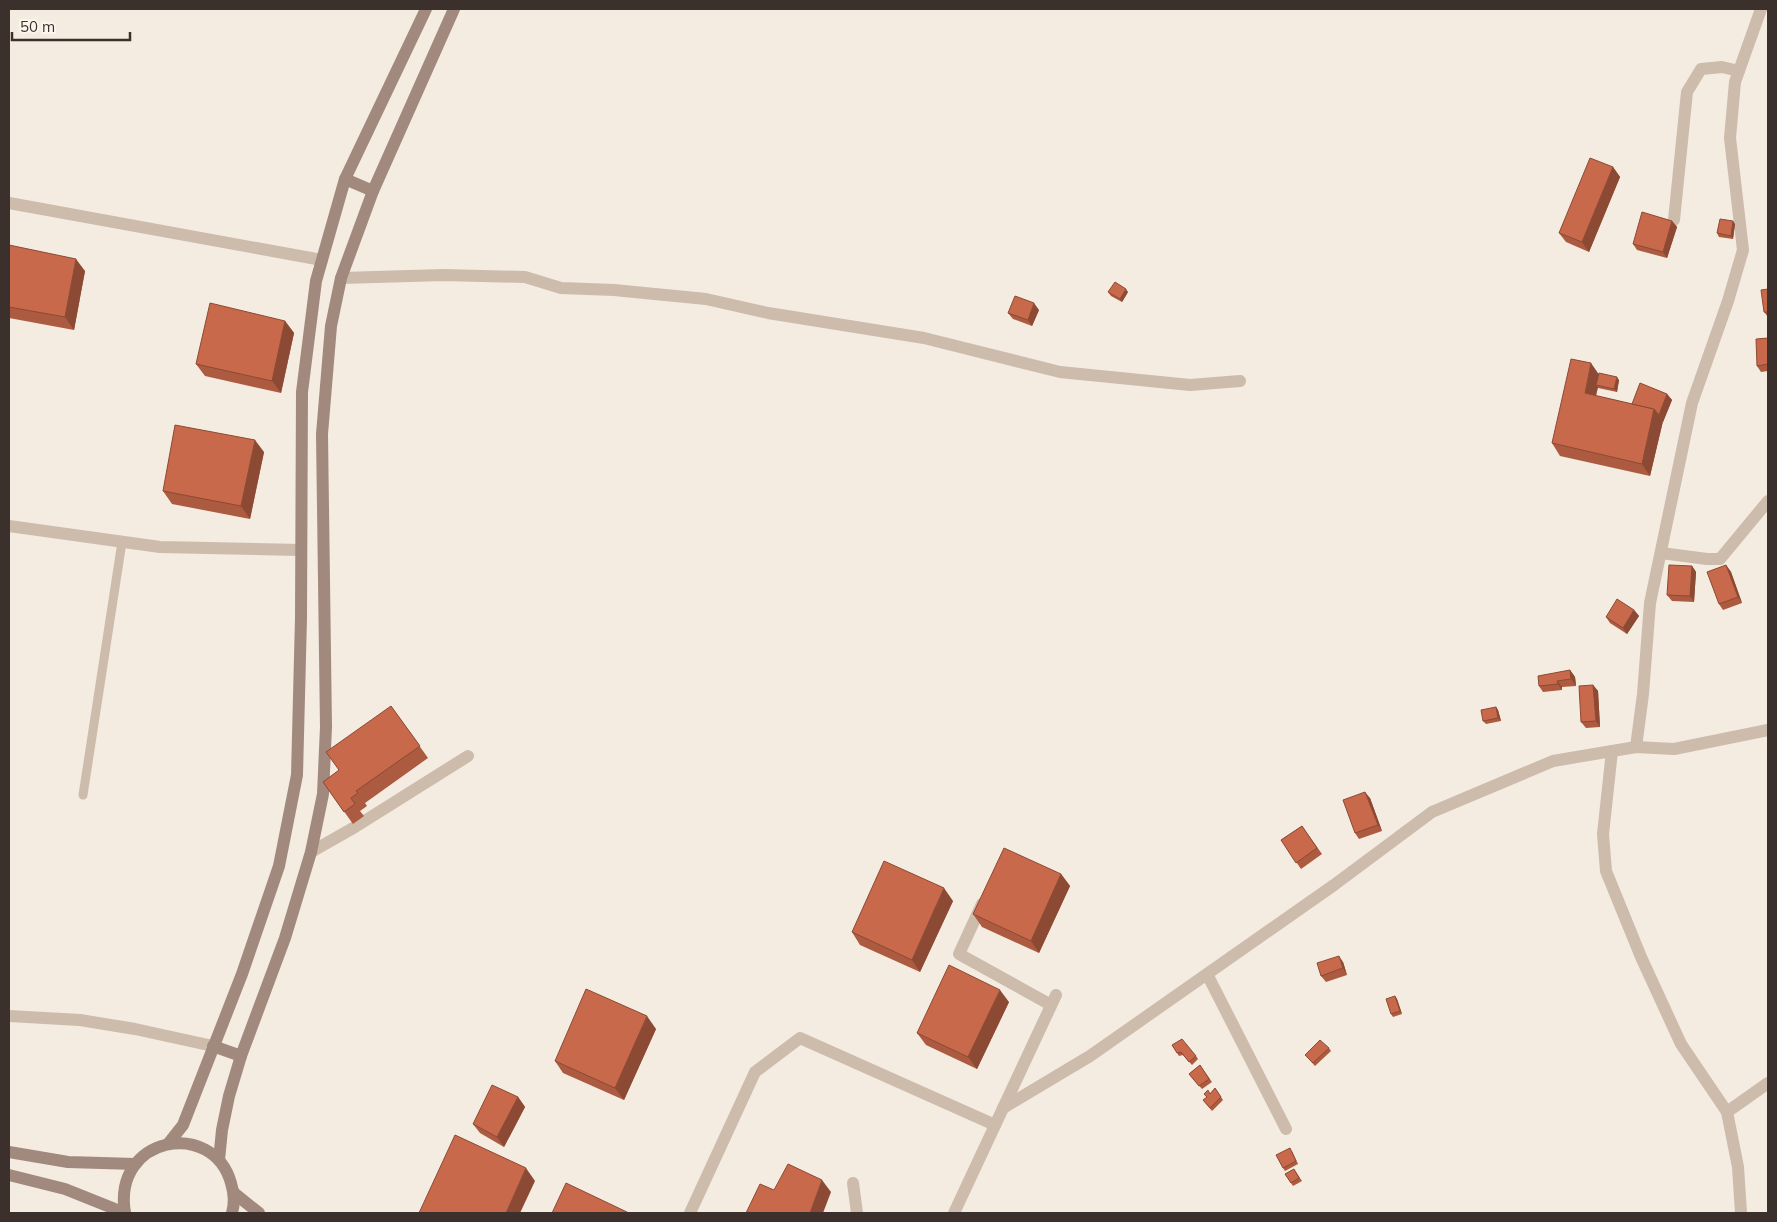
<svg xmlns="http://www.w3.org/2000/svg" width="1777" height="1222" viewBox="0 0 1777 1222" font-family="Mulish,sans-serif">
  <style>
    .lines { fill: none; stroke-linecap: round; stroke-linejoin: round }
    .lane { stroke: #cdbbac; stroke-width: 9 }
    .street { stroke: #cdbbac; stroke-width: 12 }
    .secondary { stroke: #a18a7d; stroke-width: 12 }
    .wall { fill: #ac5a40 }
    .shaded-wall { fill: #8c4a34 }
    .building { fill: #c8694b; stroke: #8c4a34 }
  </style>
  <rect width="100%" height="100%" fill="#f4ebe1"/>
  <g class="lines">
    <polyline class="lane" points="83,795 122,542"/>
    <g class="street">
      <polyline points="9,203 322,260"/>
      <polyline points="1674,220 1687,92 1701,69 1722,67 1739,71"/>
      <polyline points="341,278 444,275 525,277 561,288 614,290 706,299 768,313 924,338 1060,372 1190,385 1240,381"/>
      <polyline points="9,526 160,547 301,550"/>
      <polyline points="1661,553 1707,559 1720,559 1768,501"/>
      <polyline points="1636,747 1643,694 1650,603 1692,403 1728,301 1743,250 1730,138 1735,82 1761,9"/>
      <polyline points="1612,751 1603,834 1606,871 1641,957 1681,1044 1727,1112 1738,1167 1741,1213"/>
      <polyline points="311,852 355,827 468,756"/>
      <polyline points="982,904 959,954 1051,1005"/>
      <polyline points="1207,974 1286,1129"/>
      <polyline points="9,1016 80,1020 135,1029 213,1046"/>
      <polyline points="1003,1108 1090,1056 1334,885 1432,812 1553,761 1636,747 1674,749 1768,730"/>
      <polyline points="1727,1112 1768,1083"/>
      <polyline points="853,1183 857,1213"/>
      <polyline points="690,1213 755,1072 800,1038 995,1125"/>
      <polyline points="954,1213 1056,995"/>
    </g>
    <g class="secondary">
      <polyline points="345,179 373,191"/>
      <polyline points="213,1046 241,1056"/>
      <polyline points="168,1144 183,1125 242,974 279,866 297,775 301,618 302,392 316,281 345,179 426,9"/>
      <polyline points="9,1152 68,1162 135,1164"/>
      <polyline points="219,1160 222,1130 229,1096 241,1056 285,938 311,852 323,794 326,727 322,434 331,326 341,278 373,191 454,9"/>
      <polyline points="9,1175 65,1189 125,1213"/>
      <polyline points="234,1193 259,1213"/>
      <path d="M125 1213C112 1136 213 1118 231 1183 234 1193 235 1203 232 1213"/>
    </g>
  </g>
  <g class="wall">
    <polygon points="1613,167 1620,177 1589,252 1566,242 1559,233"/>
    <polygon points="1672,221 1677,227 1667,258 1637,250 1633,244"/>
    <polygon points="1735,224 1733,239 1719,237 1717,233"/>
    <polygon points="9,245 85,271 74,330 9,318"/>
    <polygon points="1768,289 1768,317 1764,312"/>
    <polygon points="1108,292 1128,292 1122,302 1111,296"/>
    <polygon points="1039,310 1032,326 1013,319 1008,313"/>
    <polygon points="285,321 294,333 281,393 205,376 196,364"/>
    <polygon points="1768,338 1768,371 1761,372 1757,366"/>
    <polygon points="1599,374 1619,380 1617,392 1598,388 1598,387 1596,396 1632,404 1667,394 1672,400 1663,422 1663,421 1650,476 1560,456 1552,443"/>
    <polygon points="264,452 250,519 172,504 163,491"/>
    <polygon points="1726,565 1731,572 1742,603 1723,610 1719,604"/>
    <polygon points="1692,566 1696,572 1694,602 1672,601 1667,595"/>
    <polygon points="1634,610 1639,616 1627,634 1610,623 1606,617"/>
    <polygon points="1570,670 1575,677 1576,686 1562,687 1562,690 1543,692 1539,686"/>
    <polygon points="1593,685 1598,691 1600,727 1586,728 1581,722"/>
    <polygon points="391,706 428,758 365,803 367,806 360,811 364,816 353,824 323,782 339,771"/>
    <polygon points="1496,707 1498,710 1501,721 1486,724 1483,721"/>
    <polygon points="1370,798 1382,831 1359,839 1355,833"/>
    <polygon points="1302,826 1322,854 1301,869 1281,840"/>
    <polygon points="1061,874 1070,886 1039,953 982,927 973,914"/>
    <polygon points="953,901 920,972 860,945 852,932"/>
    <polygon points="1343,962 1347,975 1326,982 1321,976"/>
    <polygon points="1395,996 1397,999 1402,1014 1393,1017 1391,1014"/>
    <polygon points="1009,1002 977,1069 926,1045 917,1033"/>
    <polygon points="656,1029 624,1100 563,1073 555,1061"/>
    <polygon points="1172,1045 1196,1056 1198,1059 1192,1065 1183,1055 1179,1056"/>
    <polygon points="1329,1048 1331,1051 1315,1066 1305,1055"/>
    <polygon points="1200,1065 1212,1082 1202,1089 1189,1074"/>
    <polygon points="1215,1088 1223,1100 1212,1111 1203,1100 1207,1098 1204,1094 1210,1094"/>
    <polygon points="518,1097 525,1107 504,1147 480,1133 473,1124"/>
    <polygon points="1292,1151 1298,1164 1285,1171 1283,1168"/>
    <polygon points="1296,1172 1302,1181 1293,1186 1285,1174"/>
  </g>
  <g class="shaded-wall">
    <polygon points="1613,167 1620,177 1589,252 1582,242"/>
    <polygon points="1672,221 1677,227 1667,258 1663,252"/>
    <polygon points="1733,221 1735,224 1733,239 1731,236"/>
    <polygon points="76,259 85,271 74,330 65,317"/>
    <polygon points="1126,289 1128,292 1122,302 1120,299"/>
    <polygon points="1034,303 1039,310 1032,326 1028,320"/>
    <polygon points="285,321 294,333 281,393 272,381"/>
    <polygon points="1591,363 1600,376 1596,385 1598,387 1593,406 1585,393"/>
    <polygon points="1617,377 1619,380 1617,392 1614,389"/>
    <polygon points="1667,394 1672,400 1663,422 1659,415"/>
    <polygon points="1654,409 1663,421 1650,476 1642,464"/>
    <polygon points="255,440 264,452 250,519 241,506"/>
    <polygon points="1726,565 1731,572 1742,603 1738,597"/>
    <polygon points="1692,566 1696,572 1694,602 1690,596"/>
    <polygon points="1634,610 1639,616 1627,634 1623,628"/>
    <polygon points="1570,670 1575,677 1576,686 1571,679"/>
    <polygon points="1557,681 1562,687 1562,690 1558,684"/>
    <polygon points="1593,685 1598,691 1600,727 1596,721"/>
    <polygon points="1496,707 1498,710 1501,721 1498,718"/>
    <polygon points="1365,792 1370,798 1382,831 1378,825"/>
    <polygon points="1061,874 1070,886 1039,953 1031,941"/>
    <polygon points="944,888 953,901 920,972 912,960"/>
    <polygon points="1339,956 1343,962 1347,975 1343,968"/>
    <polygon points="1000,990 1009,1002 977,1069 968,1057"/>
    <polygon points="1395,996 1397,999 1402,1014 1400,1011"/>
    <polygon points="647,1016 656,1029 624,1100 615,1088"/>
    <polygon points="518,1097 525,1107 504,1147 497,1137"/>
    <polygon points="526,1168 535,1181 520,1213 506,1213"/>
    <polygon points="822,1180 831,1192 823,1213 810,1213"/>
  </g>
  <g class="building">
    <polygon points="1590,158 1613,167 1582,242 1559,233"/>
    <polygon points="1642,212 1672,221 1663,252 1633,244"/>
    <polygon points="1720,219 1733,221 1731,236 1717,233"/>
    <polygon points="9,245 76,259 65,317 9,307"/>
    <polygon points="1115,282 1126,289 1120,299 1108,292"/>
    <polygon points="1768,289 1768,312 1764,312 1761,290"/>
    <polygon points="1015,296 1034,303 1028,320 1008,313"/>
    <polygon points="210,303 285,321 272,381 196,364"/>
    <polygon points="1768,338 1768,364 1757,366 1756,339"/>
    <polygon points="1571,359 1591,363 1585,393 1654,409 1642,464 1552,443"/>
    <polygon points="1599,373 1617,377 1614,389 1596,385"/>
    <polygon points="1640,383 1667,394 1659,415 1654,409 1632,404"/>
    <polygon points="175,425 255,440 241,506 163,491"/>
    <polygon points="1669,565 1692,566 1690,596 1667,595"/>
    <polygon points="1726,565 1738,597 1719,604 1707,572"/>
    <polygon points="1617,599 1634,610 1623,628 1606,617"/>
    <polygon points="1570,670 1571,679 1557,681 1558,684 1539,686 1538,676"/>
    <polygon points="1593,685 1596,721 1581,722 1579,686"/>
    <polygon points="391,706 420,746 356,791 358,793 351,798 355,804 344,812 323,782 339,770 326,752"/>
    <polygon points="1496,707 1498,718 1483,721 1481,710"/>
    <polygon points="1365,792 1378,825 1355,833 1343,800"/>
    <polygon points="1302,826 1317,848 1296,863 1281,840"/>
    <polygon points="1004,848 1061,874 1031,941 973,914"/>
    <polygon points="884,861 944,888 912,960 852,932"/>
    <polygon points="1339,956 1343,968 1321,976 1317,963"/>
    <polygon points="949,965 1000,990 968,1057 917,1033"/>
    <polygon points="586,989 647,1016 615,1088 555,1061"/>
    <polygon points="1395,996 1400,1011 1391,1014 1386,999"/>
    <polygon points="1182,1039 1196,1056 1189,1062 1181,1052 1177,1053 1172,1045"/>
    <polygon points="1320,1040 1329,1048 1313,1063 1305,1055"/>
    <polygon points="1200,1065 1209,1079 1199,1086 1189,1074"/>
    <polygon points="492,1085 518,1097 497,1137 473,1124"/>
    <polygon points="1215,1088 1221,1097 1210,1108 1203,1100 1207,1097 1204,1094 1208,1090 1210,1094"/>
    <polygon points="455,1135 526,1168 506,1213 419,1213"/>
    <polygon points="1290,1148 1296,1161 1283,1168 1276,1155"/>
    <polygon points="788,1164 822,1180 810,1213 746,1213 760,1184 774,1190"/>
    <polygon points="1294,1169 1299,1178 1291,1183 1285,1174"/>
    <polygon points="566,1183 629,1213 552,1213"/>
  </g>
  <rect width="1777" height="1222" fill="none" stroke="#3b302b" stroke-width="20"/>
  <path d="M12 32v8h118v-8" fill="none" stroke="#3b302b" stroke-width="2.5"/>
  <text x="20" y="32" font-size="15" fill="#3b302b" stroke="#fbf5ee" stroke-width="4" paint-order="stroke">50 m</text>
</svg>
